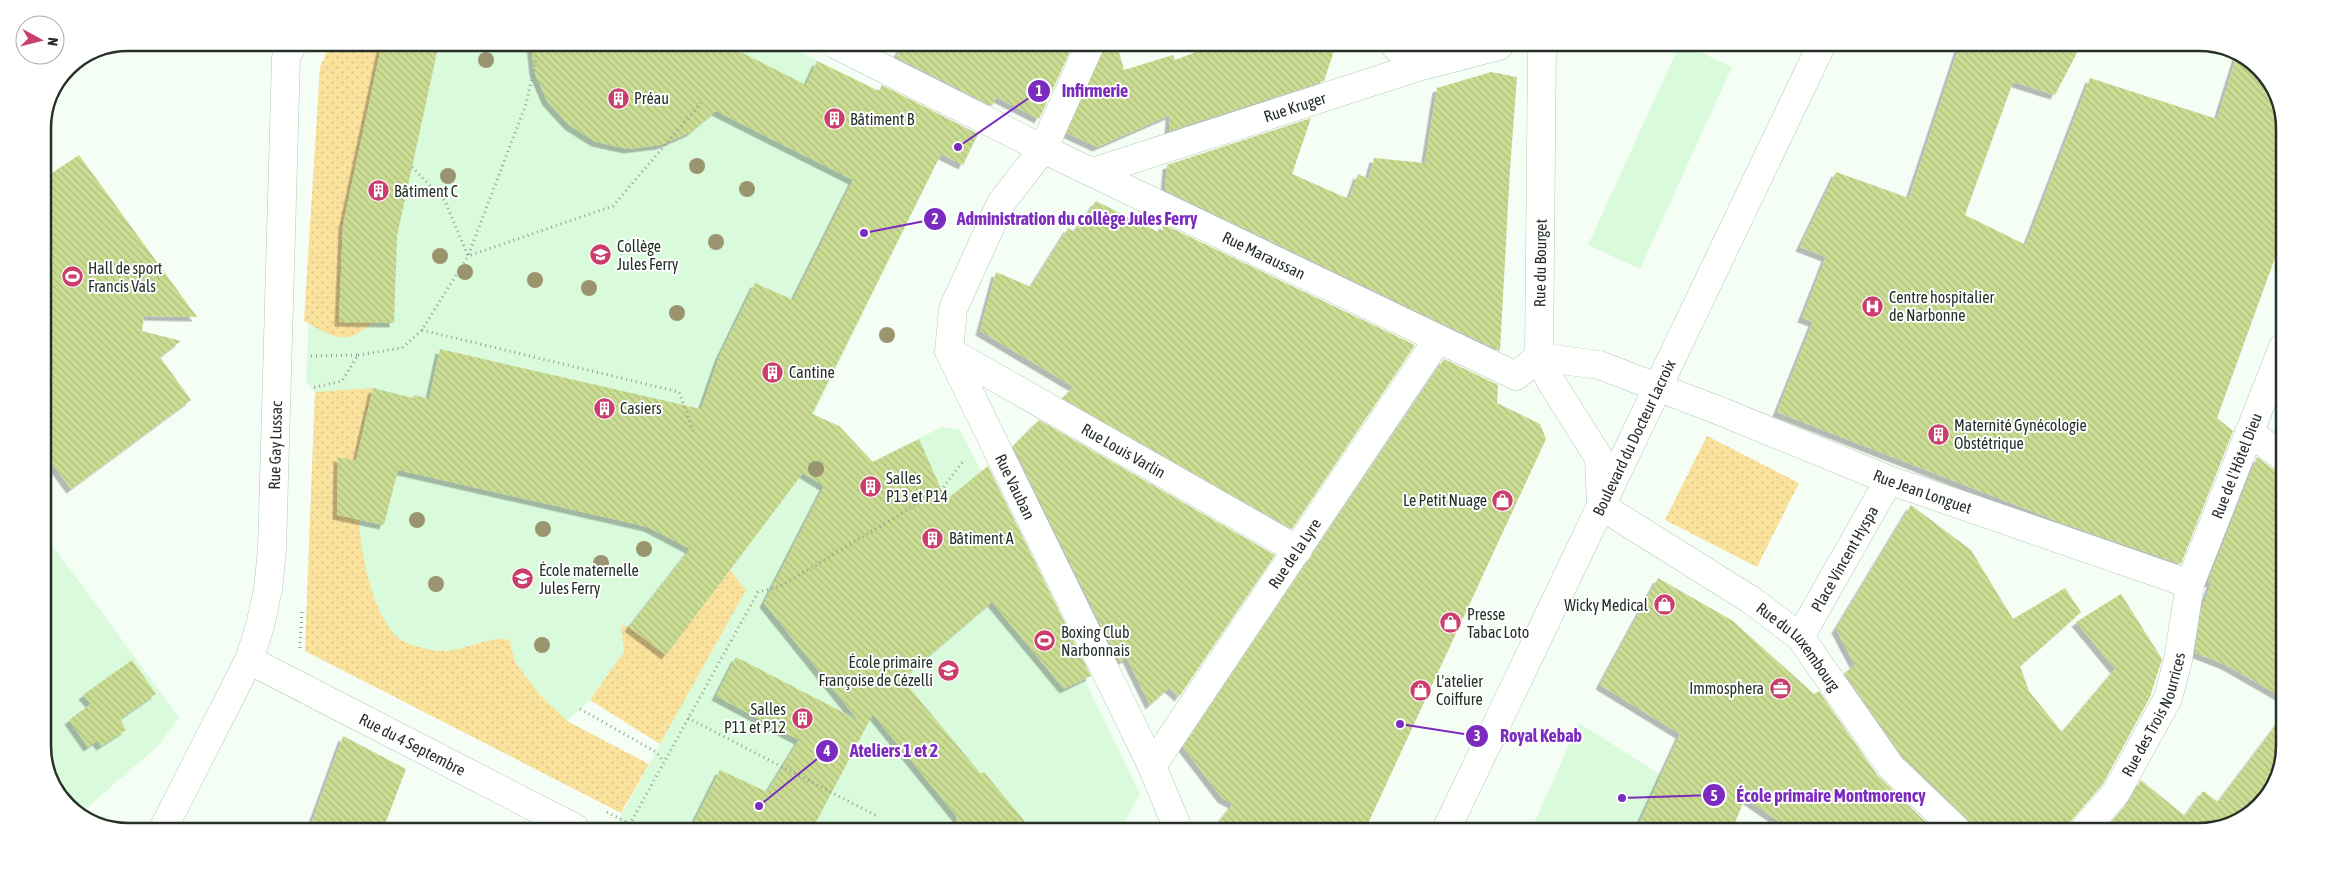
<svg xmlns="http://www.w3.org/2000/svg" width="2327" height="874" viewBox="0 0 2327 874" font-family="'Asap Condensed',sans-serif">
  <style>
    .built { fill: #dafadc }
    .grass { fill: url(#grass-dots) }
    .building { fill: url(#building-back-hatch); filter: url(#shadow) }
    .lines { fill: none; stroke-linecap: round; stroke-linejoin: round }
    .street-casing { stroke: #b2cab4; stroke-width: 29 }
    .secondary-casing { stroke: #b2cab4; stroke-width: 29 }
    .path { stroke: #949e95; stroke-width: 3; stroke-dasharray: 1 4; stroke-linecap: butt }
    .street { stroke: #fff; stroke-width: 28 }
    .secondary { stroke: #fff; stroke-width: 28 }
    .tree { fill: #9a956f }
    .labels { text-anchor: middle; stroke-width: 4; stroke-linejoin: round; paint-order: stroke }
    .poi-label { font-size: 16px; fill: #263027; stroke: #fff; text-anchor: start }
    .street-label { font-size: 16px; fill: #263027; stroke: #fff }
    .rim { fill: none; stroke: #263027; stroke-width: 2.5 }
    .leader { fill: none; stroke: #7b2cbf; stroke-width: 2 }
    .callout-dot { fill: #7b2cbf; stroke: #fff; stroke-width: 2 }
    .mark-label { font-size: 15px; text-anchor: middle; font-weight: bold; fill: #fff }
    .callout-label { font-size: 18px; text-anchor: middle; font-weight: bold; fill: #7b2cbf; stroke: #fff; stroke-width: 4; stroke-linejoin: round; paint-order: stroke }
  </style>
  <defs>
    <pattern id="grass-dots" width="8" height="8" patternUnits="userSpaceOnUse" patternTransform="scale(1.25)"><rect width="8" height="8" fill="#fae19c"/><path d="M2 2h.1M6 6h.1" fill="none" stroke="#d6c186" stroke-width="1.8" stroke-linecap="round"/></pattern>
    <pattern id="building-back-hatch" width="6" height="6" patternUnits="userSpaceOnUse" patternTransform="scale(1.25)"><rect width="6" height="6" fill="#cbdc93"/><path d="M-1 5l2 2M0 0l6 6M5-1l2 2" fill="none" stroke="#aebd7f"/></pattern>
    <filter id="shadow"><feDropShadow dx="-4.5" dy="4.5" stdDeviation="0" flood-color="#0004"/></filter>
  </defs>
  <rect width="100%" height="100%" fill="#f4fef5"/>
  <g class="built">
    <polygon points="331,43 784,44 953,129 814,414 839,426 855,443 865,465 942,427 959,429 1002,509 1140,794 1121,829 626,828 617,823 689,691 625,653 590,700 567,721 305,651 315,392 306,382 320,67"/>
    <polygon points="1679,46 1687,46 1732,67 1640,269 1588,245"/>
    <polygon points="43,533 179,717 160,744 81,813 60,798 43,752"/>
    <polygon points="1579,723 1735,822 1732,830 1531,830"/>
  </g>
  <g class="grass">
    <path d="M331 43H382L343 225 339 321 372 323C344 348 332 336 304 321L320 67Z"/>
    <path d="M373 388 356 461 338 458 337 514 359 520C360 551 373 617 398 638 407 645 428 650 439 651 464 653 486 635 509 640L515 662 540 695 567 721 649 764 621 813 305 651 315 392Z"/>
    <polygon points="1707,436 1799,483 1757,567 1665,520"/>
    <polygon points="729,569 746,590 660,744 590,700 624,652 621,625 629,627 666,655"/>
  </g>
  <g class="building">
    <polygon points="382,43 439,43 397,236 394,323 339,322 343,225"/>
    <polygon points="531,43 725,44 806,85 817,61 879,91 882,85 978,134 963,165 941,154 812,414 839,426 873,462 919,439 946,500 988,466 1091,676 1064,689 992,602 902,679 981,774 984,772 1031,829 955,829 957,817 873,714 813,828 691,828 720,770 767,792 799,740 716,696 736,657 858,720 764,603 824,486 803,473 666,655 629,627 690,549 648,527 398,470 384,525 337,515 338,457 356,461 373,388 413,398 414,395 429,399 440,349 701,409 719,357 755,283 793,300 853,180 716,111 691,132 661,145 628,149 596,142 569,125 547,101 534,71"/>
    <polygon points="903,44 964,44 1073,45 1039,119 996,97 992,106 896,57"/>
    <polygon points="1105,45 1117,45 1124,70 1173,55 1175,60 1214,45 1336,45 1324,81 1169,131 1170,115 1097,147 1067,133"/>
    <polygon points="1959,47 2080,47 2055,95 2013,82 1965,215 2026,245 2090,78 2217,119 2237,55 2267,76 2284,122 2284,233 2217,418 2233,431 2181,564 2062,523 1777,412 1813,322 1802,318 1826,257 1800,247 1836,172 1909,198"/>
    <polygon points="1491,72 1517,77 1510,169 1500,351 1165,190 1167,165 1311,118 1292,174 1349,199 1358,174 1368,179 1374,158 1425,163 1437,88"/>
    <polygon points="79,155 197,317 144,316 142,331 181,341 160,357 191,400 71,489 43,451 43,179"/>
    <polygon points="1096,201 1162,234 1163,224 1415,345 1292,529 1062,398 1074,387 980,331 996,272 1031,287 1068,228 1074,232"/>
    <polygon points="1444,359 1498,385 1497,403 1540,424 1546,439 1365,830 1213,829 1233,804 1222,798 1183,747"/>
    <polygon points="1039,420 1275,555 1179,697 1169,688 1150,705 1127,658 1119,662 1013,446"/>
    <polygon points="2257,457 2273,469 2282,471 2280,696 2226,665 2195,653 2201,611 2211,583 2208,582"/>
    <polygon points="1911,505 1971,550 2013,619 2065,588 2081,612 2020,666 2029,691 2062,732 2115,669 2076,622 2121,594 2162,659 2150,697 2103,784 2071,821 2068,831 1973,831 1969,820 1903,757 1844,673 1855,665 1836,629"/>
    <polygon points="1658,578 1733,621 1814,694 1819,691 1878,776 1935,831 1793,831 1745,798 1732,830 1636,830 1680,734 1600,685"/>
    <polygon points="132,660 156,694 120,719 126,730 101,746 97,741 88,747 69,720 91,704 83,695"/>
    <polygon points="2280,720 2280,773 2247,817 2199,832 2103,831 2128,803 2141,780 2185,816 2203,791 2218,802"/>
    <polygon points="343,736 406,769 384,827 310,827"/>
  </g>
  <g class="lines">
    <defs>
      <g id="street">
        <path id="s1" d="M835 44 1043 149 1516 376 1539 357"/>
        <path id="s2" d="M1090 45 1043 149 1001 203 953 309 949 351 1152 766 1178 829"/>
        <polyline points="1394,45 1418,67"/>
        <path id="s3" d="M1542 46 1539 357 1550 380 1599 458 1601 506 1751 600 1800 637 1891 767 1958 831"/>
        <path id="s4" d="M1093 172 1418 67 1499 46"/>
        <path id="s5" d="M949 351 1298 550"/>
        <path id="s6" d="M1539 357 1599 365 1715 409 1889 480 2190 584"/>
        <polyline points="2249,432 2282,456"/>
        <path id="s7" d="M1800 637 1889 480"/>
        <path id="s8" d="M249 660 575 828"/>
        <path id="s9" d="M1152 766 1438 339"/>
        <path id="s10" d="M164 827 249 660 260 626 268 589 272 550 286 58 293 43"/>
        <path id="s11" d="M2083 831 2116 793 2168 698 2178 660 2190 584 2283 347"/>
      </g>
      <g id="secondary">
        <path id="s12" d="M1446 830 1821 46"/>
      </g>
    </defs>
    <use href="#street" class="street-casing"/>
    <use href="#secondary" class="secondary-casing"/>
    <g class="path">
      <polyline points="412,167 445,201 468,256 613,206 701,103"/>
      <polyline points="422,330 679,392 694,433"/>
      <polyline points="358,355 402,348 422,330 468,256 526,104 540,43"/>
      <polyline points="311,356 358,355 342,381 312,388"/>
      <polyline points="300,648 302,609"/>
      <polyline points="580,709 656,752 664,762"/>
      <polyline points="688,718 877,816"/>
      <polyline points="607,812 630,824 758,592 781,586 942,489 964,460"/>
    </g>
    <use href="#street" class="street"/>
    <use href="#secondary" class="secondary"/>
  </g>
  <g class="tree">
    <circle cx="486" cy="60" r="8"/>
    <circle cx="697" cy="166" r="8"/>
    <circle cx="448" cy="176" r="8"/>
    <circle cx="747" cy="189" r="8"/>
    <circle cx="716" cy="242" r="8"/>
    <circle cx="440" cy="256" r="8"/>
    <circle cx="465" cy="272" r="8"/>
    <circle cx="535" cy="280" r="8"/>
    <circle cx="589" cy="288" r="8"/>
    <circle cx="677" cy="313" r="8"/>
    <circle cx="887" cy="335" r="8"/>
    <circle cx="816" cy="469" r="8"/>
    <circle cx="417" cy="520" r="8"/>
    <circle cx="543" cy="529" r="8"/>
    <circle cx="644" cy="549" r="8"/>
    <circle cx="601" cy="563" r="8"/>
    <circle cx="436" cy="584" r="8"/>
    <circle cx="542" cy="645" r="8"/>
  </g>
  <defs>
    <symbol id="building-disc" viewBox="-11 -11 22 22"><circle r="9.5" fill="#cb3e6b" stroke="#fff"/><path d="M-4-6H4V6H1V3H-1V6H-4ZM-2.5-4.3h1.7v1.8h-1.7ZM.8-4.3h1.7v1.8H.8ZM-2.5-1h1.7V.8h-1.7ZM.8-1h1.7V.8H.8Z" fill="#fff"/></symbol>
    <symbol id="school-disc" viewBox="-11 -11 22 22"><circle r="9.5" fill="#cb3e6b" stroke="#fff"/><path d="M0-5L7-2L0 1L-7-2ZM-4 1L0 2.5L4 1V4Q0 6-4 4Z" fill="#fff"/></symbol>
    <symbol id="stadium-disc" viewBox="-11 -11 22 22"><circle r="9.5" fill="#cb3e6b" stroke="#fff"/><path d="M0-5a6.5 5 0 1 0 0 10a6.5 5 0 1 0 0-10ZM-3.5-1.8h7v3.6h-7Z" fill="#fff"/></symbol>
    <symbol id="hospital-disc" viewBox="-11 -11 22 22"><circle r="9.5" fill="#cb3e6b" stroke="#fff"/><path d="M-5-5h3v3.5h4V-5h3V5h-3V1.5h-4V5h-3Z" fill="#fff"/></symbol>
    <symbol id="shop-disc" viewBox="-11 -11 22 22"><circle r="9.5" fill="#cb3e6b" stroke="#fff"/><path d="M-5-2.5h2.3a2.7 3.5 0 0 1 5.4 0H5L5.5 6h-11ZM-1.5-2.5h3a1.5 2.3 0 0 0-3 0Z" fill="#fff"/></symbol>
    <symbol id="office-disc" viewBox="-11 -11 22 22"><circle r="9.5" fill="#cb3e6b" stroke="#fff"/><path d="M-6-3h4V-5.5h4V-3h4V5H-6ZM-1-4.5V-3h2v-1.5ZM-6 0V1H6V0Z" fill="#fff"/></symbol>
  </defs>
  <g fill-rule="evenodd">
    <use href="#building-disc" x="606" y="86" width="25" height="25"/>
    <use href="#building-disc" x="822" y="106" width="25" height="25"/>
    <use href="#building-disc" x="366" y="178" width="25" height="25"/>
    <use href="#school-disc" x="588" y="242" width="25" height="25"/>
    <use href="#stadium-disc" x="60" y="264" width="25" height="25"/>
    <use href="#hospital-disc" x="1860" y="294" width="25" height="25"/>
    <use href="#building-disc" x="760" y="360" width="25" height="25"/>
    <use href="#building-disc" x="592" y="396" width="25" height="25"/>
    <use href="#building-disc" x="1926" y="422" width="25" height="25"/>
    <use href="#building-disc" x="858" y="474" width="25" height="25"/>
    <use href="#shop-disc" x="1490" y="488" width="25" height="25"/>
    <use href="#building-disc" x="920" y="526" width="25" height="25"/>
    <use href="#school-disc" x="510" y="566" width="25" height="25"/>
    <use href="#shop-disc" x="1652" y="592" width="25" height="25"/>
    <use href="#shop-disc" x="1438" y="610" width="25" height="25"/>
    <use href="#stadium-disc" x="1032" y="628" width="25" height="25"/>
    <use href="#school-disc" x="936" y="658" width="25" height="25"/>
    <use href="#office-disc" x="1768" y="676" width="25" height="25"/>
    <use href="#shop-disc" x="1408" y="678" width="25" height="25"/>
    <use href="#building-disc" x="790" y="706" width="25" height="25"/>
  </g>
  <g class="labels">
    <g class="poi-label">
      <text x="634" y="104">Préau</text>
      <text x="850" y="125">Bâtiment B</text>
      <text x="394" y="197">Bâtiment C</text>
      <text x="617" y="252">Collège<tspan x="617" dy="18">Jules Ferry</tspan></text>
      <text x="88" y="274">Hall de sport<tspan x="88" dy="18">Francis Vals</tspan></text>
      <text x="1889" y="303">Centre hospitalier<tspan x="1889" dy="18">de Narbonne</tspan></text>
      <text x="789" y="378">Cantine</text>
      <text x="620" y="414">Casiers</text>
      <text x="1954" y="431">Maternité Gynécologie<tspan x="1954" dy="18">Obstétrique</tspan></text>
      <text x="886" y="484">Salles<tspan x="886" dy="18">P13 et P14</tspan></text>
      <text x="1487" y="506" text-anchor="end">Le Petit Nuage</text>
      <text x="949" y="544">Bâtiment A</text>
      <text x="539" y="576">École maternelle<tspan x="539" dy="18">Jules Ferry</tspan></text>
      <text x="1648" y="611" text-anchor="end">Wicky Medical</text>
      <text x="1467" y="620">Presse<tspan x="1467" dy="18">Tabac Loto</tspan></text>
      <text x="1061" y="638">Boxing Club<tspan x="1061" dy="18">Narbonnais</tspan></text>
      <text x="933" y="668" text-anchor="end">École primaire<tspan x="933" dy="18">Françoise de Cézelli</tspan></text>
      <text x="1436" y="687">L'atelier<tspan x="1436" dy="18">Coiffure</tspan></text>
      <text x="1764" y="694" text-anchor="end">Immosphera</text>
      <text x="786" y="715" text-anchor="end">Salles<tspan x="786" dy="18">P11 et P12</tspan></text>
    </g>
    <g class="street-label">
      <text dy="6" stroke="none"><textPath href="#s4" startOffset="212">Rue Kruger</textPath></text>
      <text dy="6" stroke="none"><textPath href="#s1" startOffset="478">Rue Maraussan</textPath></text>
      <text transform="translate(1540 263) rotate(-89)" y="6">Rue du Bourget</text>
      <text dy="6" stroke="none"><textPath href="#s12" startOffset="435">Boulevard du Docteur Lacroix</textPath></text>
      <text dy="6" stroke="none"><textPath href="#s10" startOffset="405">Rue Gay Lussac</textPath></text>
      <text dy="6" stroke="none"><textPath href="#s5" startOffset="201">Rue Louis Varlin</textPath></text>
      <text dy="6" stroke="none"><textPath href="#s11" startOffset="402">Rue de l'Hôtel Dieu</textPath></text>
      <text dy="6" stroke="none"><textPath href="#s2" startOffset="492">Rue Vauban</textPath></text>
      <text dy="6" stroke="none"><textPath href="#s6" startOffset="408">Rue Jean Longuet</textPath></text>
      <text dy="6" stroke="none"><textPath href="#s9" startOffset="256">Rue de la Lyre</textPath></text>
      <text dy="6" stroke="none"><textPath href="#s7" startOffset="90">Place Vincent Hyspa</textPath></text>
      <text dy="6" stroke="none"><textPath href="#s3" startOffset="721">Rue du Luxembourg</textPath></text>
      <text dy="6" stroke="none"><textPath href="#s11" startOffset="138">Rue des Trois Nourrices</textPath></text>
      <text dy="6" stroke="none"><textPath href="#s8" startOffset="184">Rue du 4 Septembre</textPath></text>
    </g>
  </g>
  <path d="M0 0H2327V874H0ZM128 51H2199A77 77 0 0 1 2276 128V746A77 77 0 0 1 2199 823H128A77 77 0 0 1 51 746V128A77 77 0 0 1 128 51Z" fill="#fff" fill-rule="evenodd"/>
  <path class="rim" d="M128 51H2199A77 77 0 0 1 2276 128V746A77 77 0 0 1 2199 823H128A77 77 0 0 1 51 746V128A77 77 0 0 1 128 51Z"/>
  <path class="leader" d="M958 147L1039 91M864 233L935 219M1400 724L1477 736M759 806L827 751M1622 798L1714 795"/>
  <g class="callout-dot">
    <circle cx="958" cy="147" r="5"/>
    <circle cx="864" cy="233" r="5"/>
    <circle cx="1400" cy="724" r="5"/>
    <circle cx="759" cy="806" r="5"/>
    <circle cx="1622" cy="798" r="5"/>
    <circle cx="1039" cy="91" r="12"/>
    <circle cx="935" cy="219" r="12"/>
    <circle cx="1477" cy="736" r="12"/>
    <circle cx="827" cy="751" r="12"/>
    <circle cx="1714" cy="795" r="12"/>
  </g>
  <g class="mark-label">
    <text x="1039" y="96">1</text>
    <text x="935" y="224">2</text>
    <text x="1477" y="741">3</text>
    <text x="827" y="756">4</text>
    <text x="1714" y="801">5</text>
  </g>
  <g class="callout-label">
    <text x="1095" y="97">Infirmerie</text>
    <text x="1077" y="225">Administration du collège Jules Ferry</text>
    <text x="1541" y="742">Royal Kebab</text>
    <text x="894" y="757">Ateliers 1 et 2</text>
    <text x="1831" y="802">École primaire Montmorency</text>
  </g>
  <g transform="translate(40 40) rotate(97)"><circle r="24" fill="#ffffff" stroke="#a8aca9"/>
  <path d="M0-4L9 19L0 12L-9 19Z" fill="#cb3e6b"/>
  <text y="-8" font-size="14" font-weight="bold" text-anchor="middle" fill="#263027">N</text>
  </g>
</svg>
